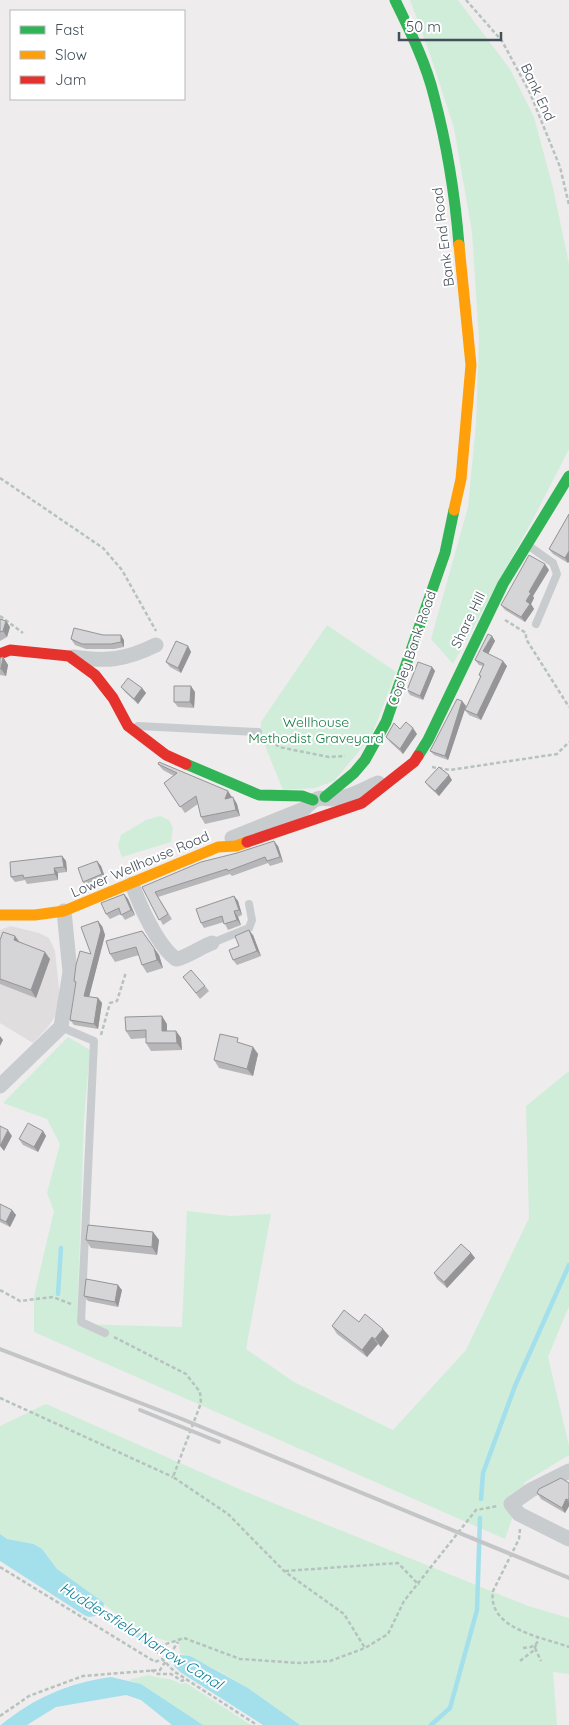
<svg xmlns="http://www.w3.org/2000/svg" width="569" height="1725" viewBox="0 0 569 1725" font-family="Quicksand,sans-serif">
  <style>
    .education { fill: #e0dddf }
    .green { fill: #d0edda }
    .water { fill: #a4dfec }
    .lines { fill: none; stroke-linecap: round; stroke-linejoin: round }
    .stream { stroke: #a4dfec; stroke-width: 4.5 }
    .path { stroke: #b6c2be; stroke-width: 2.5; stroke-dasharray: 4 2.5; stroke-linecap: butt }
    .lane { stroke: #c9ccce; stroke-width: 8 }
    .street { stroke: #c9ccce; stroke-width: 15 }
    .fast { stroke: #30b455; stroke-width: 11 }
    .slow { stroke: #ff9f0a; stroke-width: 11 }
    .jam { stroke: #e5322d; stroke-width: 11 }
    .rail { stroke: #c3c5c7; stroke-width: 4 }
    .wall { fill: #b7b6b9 }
    .shaded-wall { fill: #959496 }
    .building { fill: #d5d4d7; stroke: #959496 }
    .labels { text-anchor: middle; stroke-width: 4; stroke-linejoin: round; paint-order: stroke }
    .street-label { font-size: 14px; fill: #445059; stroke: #fff }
    .park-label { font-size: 14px; fill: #157a43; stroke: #fff }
    .water-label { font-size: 15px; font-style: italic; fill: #0c7f96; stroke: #fff }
  </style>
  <rect width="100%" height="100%" fill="#eeeced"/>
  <polygon class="education" points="11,926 39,933 49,938 55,951 61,1007 48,1027 33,1043 0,1023 0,930"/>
  <g class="green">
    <polygon points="410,0 458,0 510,69 534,117 553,188 569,264 569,449 531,523 453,664 431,639 468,507 476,424 479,340 472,232 454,128 430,54"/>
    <polygon points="327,625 396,672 371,737 334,781 315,788 283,790 261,736 261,722"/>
    <polygon points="160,816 169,820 173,828 171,842 122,857 118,846 121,835 146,820"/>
    <polygon points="68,1037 90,1050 84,1120 77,1324 182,1327 187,1211 230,1216 271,1214 246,1349 294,1382 393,1430 466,1350 529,1218 526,1106 569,1071 569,1306 548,1357 569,1446 569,1455 525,1482 505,1539 34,1332 34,1296 54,1211 47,1193 60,1144 47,1119 3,1103"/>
    <polygon points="46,1404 246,1492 528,1606 569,1618 569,1674 553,1672 557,1725 300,1725 248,1688 215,1669 180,1653 179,1644 149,1636 126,1621 57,1569 42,1549 35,1544 7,1539 0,1534 0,1426"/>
    <path d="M149 1675C163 1680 167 1676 181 1684L186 1683 251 1725H203L141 1684 128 1680Z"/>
  </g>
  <g class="water">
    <polygon points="0,1534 7,1539 34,1544 42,1549 57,1569 104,1603 103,1609 105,1611 173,1654 190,1656 248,1688 300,1725 263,1725 180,1672 174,1666 170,1658 101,1615 89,1617 84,1615 0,1561"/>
    <path d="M111 1677 141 1684 203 1725H172L141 1700 126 1695 56 1707 27 1725H1C34 1698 68 1683 111 1677Z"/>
  </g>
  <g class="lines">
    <g class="stream">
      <polyline points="58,1294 61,1248"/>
      <polyline points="481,1499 483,1473 515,1386 569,1265"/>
      <polyline points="431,1725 450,1708 477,1610 480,1518"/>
    </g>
    <g class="path">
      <polyline points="466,0 502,41 530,93 560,167 569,205"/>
      <polyline points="0,478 103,548 122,570 156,631"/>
      <polyline points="0,616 23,633"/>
      <polyline points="505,620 526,633 526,639 569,707"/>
      <polyline points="266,735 279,747 329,757 345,756"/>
      <polyline points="432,767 450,770 557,754 569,742"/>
      <polyline points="101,1035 110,1003 117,1001 126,972"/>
      <polyline points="0,1290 20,1301 53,1297 71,1304"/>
      <polyline points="114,1337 186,1374 200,1392 201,1403 173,1477 228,1514 284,1571 344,1614 365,1648"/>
      <polyline points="0,1398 173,1477"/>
      <path d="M520 1529 519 1539 493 1591C487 1629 542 1637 569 1647"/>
      <polyline points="0,1567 152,1660 155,1662 162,1659 175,1672 257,1725"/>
      <polyline points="285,1571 398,1563 419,1585"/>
      <polyline points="523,1648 531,1647 537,1643 538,1636"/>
      <polyline points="535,1648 541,1661"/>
      <polyline points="158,1654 163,1645 184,1638 240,1659 299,1663 330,1661 365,1648 388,1634 404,1601 476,1510 498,1506"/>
      <polyline points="520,1661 533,1651 537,1643"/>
      <polyline points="151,1670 158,1674 171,1674 182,1681 186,1679"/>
      <polyline points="0,1716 29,1696 83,1676 160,1670 178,1642"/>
    </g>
    <g class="lane">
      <polyline points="529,546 553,563 557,574 536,624"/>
      <polyline points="138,726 258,732"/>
      <polyline points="212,943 249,928 252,920 249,904"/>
      <polyline points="61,1027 94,1041 81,1322 105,1333"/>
    </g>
    <g class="street">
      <path d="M73 657C107 662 125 660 156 645"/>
      <path d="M232 838 304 809C321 791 322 802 340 798 353 796 366 788 378 783"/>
      <path d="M132 884C140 906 157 945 176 959 183 959 203 946 212 943"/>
      <polyline points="0,1086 61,1027 70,972 64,911"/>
      <polyline points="569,1471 531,1490 511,1504 519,1514 569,1539"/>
    </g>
    <g class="fast">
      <path d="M395 0C410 31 426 63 434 96 447 145 455 195 459 245"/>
      <polyline points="418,756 428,740 503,584 569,476"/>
      <polyline points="186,764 259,795 302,796 313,800"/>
      <polyline points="325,797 354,773 365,760 386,722 445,553 454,510"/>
    </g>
    <g class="slow">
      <polyline points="454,510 461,479 471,365 459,245"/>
      <polyline points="0,915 35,915 64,911 218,847 236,846 247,842"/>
    </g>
    <g class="jam">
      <polyline points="0,654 10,650 69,656 95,675 113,698 128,726 166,755 186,764"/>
      <polyline points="247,842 362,803 414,762 418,756"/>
    </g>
    <g class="rail">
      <polyline points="0,1349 182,1419 569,1578"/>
      <polyline points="140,1410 219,1442"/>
    </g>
  </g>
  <g class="wall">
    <polygon points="569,514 568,563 553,554 549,549"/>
    <polygon points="549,570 533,596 534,598 531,604 534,609 525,622 505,610 501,605"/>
    <polygon points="0,619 6,621 10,627 7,637 0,641"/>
    <polygon points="492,636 495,641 488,654 507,666 481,720 469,715 465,710 481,678 479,675 483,666 479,665 475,660"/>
    <polygon points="71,639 124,640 124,647 114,649 86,649 75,645"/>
    <polygon points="188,646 191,652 181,673 170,667 166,662"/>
    <polygon points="3,657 8,665 6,676 0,675 0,658"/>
    <polygon points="432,667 435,671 423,700 410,695 407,690"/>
    <polygon points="121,687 142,688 146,693 138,704 125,692"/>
    <polygon points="195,692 194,708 178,707 174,702"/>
    <polygon points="462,701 466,706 448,760 434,755 430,751"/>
    <polygon points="417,734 403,754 390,742 386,737"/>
    <polygon points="158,764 228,791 237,804 240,816 205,824 201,817 198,804 185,813 164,783 174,776 163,770"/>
    <polygon points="452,780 439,796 429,787 425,782"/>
    <polygon points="278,846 283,862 270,866 268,863 232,876 230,874 158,897 172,919 163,925 142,887"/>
    <polygon points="62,856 66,861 67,872 58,873 58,880 27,884 25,880 15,882 11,877"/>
    <polygon points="97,861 101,866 106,880 87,887 83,882"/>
    <polygon points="124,894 128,899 135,915 125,920 121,914 110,919 106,914"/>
    <polygon points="234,896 238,901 242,915 238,917 241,925 228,930 224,922 204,928 201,923"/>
    <polygon points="102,926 105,935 89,997 98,998 102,1003 98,1029 74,1025 70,1020 76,984 74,981 91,954"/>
    <polygon points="142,931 159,955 163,968 147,973 142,965 139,955 115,962 110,954"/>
    <polygon points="253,935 261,956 237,965 233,960 239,946"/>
    <polygon points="0,940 19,942 50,959 36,998 0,984"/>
    <polygon points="183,977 205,986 209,991 200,999"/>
    <polygon points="167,1024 167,1031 176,1031 181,1038 182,1050 151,1051 146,1043 146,1038 131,1039 126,1031"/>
    <polygon points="241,1044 253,1047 258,1054 253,1076 219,1068 214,1060"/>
    <polygon points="43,1131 46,1136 38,1152 23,1145 19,1139"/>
    <polygon points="0,1204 12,1210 16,1215 10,1227 0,1222"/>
    <polygon points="153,1232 159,1240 157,1255 91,1248 86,1240"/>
    <polygon points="471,1253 475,1258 447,1288 437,1279 434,1273"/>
    <polygon points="122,1290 118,1307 88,1301 84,1296"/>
    <polygon points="359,1322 389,1336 381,1347 378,1344 367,1357 337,1334 332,1326"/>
    <polygon points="569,1483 569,1506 565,1513 541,1499 537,1493"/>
  </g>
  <g class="shaded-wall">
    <polygon points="569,551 569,562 568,563 565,558"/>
    <polygon points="545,564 549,570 533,596 534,598 531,604 534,609 525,622 521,617 529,592"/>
    <polygon points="6,621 10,627 7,637 3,631"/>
    <polygon points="121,635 124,640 124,647 121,642"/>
    <polygon points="492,636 495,641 487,656 483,651"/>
    <polygon points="188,646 191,652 181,673 178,668"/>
    <polygon points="3,657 8,665 6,676 1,669"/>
    <polygon points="503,661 507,666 481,720 477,715"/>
    <polygon points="432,667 435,671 423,700 420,696"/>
    <polygon points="191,686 195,692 194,708 190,702"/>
    <polygon points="142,688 146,693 138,704 134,699"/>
    <polygon points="462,701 466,706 448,760 445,756"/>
    <polygon points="413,728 417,734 403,754 400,749"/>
    <polygon points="449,775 452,780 439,796 435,791"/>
    <polygon points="228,791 232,798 225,799"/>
    <polygon points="233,797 237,804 240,816 236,810"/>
    <polygon points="274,841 278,846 283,862 280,857"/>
    <polygon points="62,856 66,861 67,872 64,867"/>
    <polygon points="97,861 101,866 106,880 102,874"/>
    <polygon points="54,868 58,873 58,880 55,874"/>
    <polygon points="124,894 128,899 135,915 131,910"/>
    <polygon points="234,896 238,901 242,915 239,910"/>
    <polygon points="234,911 238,917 241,925 237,920"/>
    <polygon points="98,921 102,926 105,935 88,1001 84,996"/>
    <polygon points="249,930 253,935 261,956 257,951"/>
    <polygon points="15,936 21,944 14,940"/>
    <polygon points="154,948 159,955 163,968 157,960"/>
    <polygon points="45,952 50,959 36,998 31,990"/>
    <polygon points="98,998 102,1003 98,1029 94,1024"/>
    <polygon points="162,1016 167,1024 167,1039 162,1031"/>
    <polygon points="176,1031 181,1038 182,1050 177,1043"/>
    <polygon points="0,1036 3,1040 0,1046"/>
    <polygon points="253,1047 258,1054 253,1076 247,1069"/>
    <polygon points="8,1130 12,1136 4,1151 0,1146"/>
    <polygon points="43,1131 46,1136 38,1152 34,1147"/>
    <polygon points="12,1210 16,1215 10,1227 6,1222"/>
    <polygon points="153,1232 159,1240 157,1255 152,1247"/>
    <polygon points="471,1253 475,1258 447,1288 444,1282"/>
    <polygon points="118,1285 122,1290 118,1307 115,1302"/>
    <polygon points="383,1329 389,1336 381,1347 375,1339"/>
    <polygon points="372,1337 378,1344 367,1357 362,1350"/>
    <polygon points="566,1499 569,1502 569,1506 565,1513 562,1508"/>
  </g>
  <g class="building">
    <polygon points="569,514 569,551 565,558 549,549"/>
    <polygon points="529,555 545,564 529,592 531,593 526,601 530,604 521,617 501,605"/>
    <polygon points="0,619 6,621 3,631 0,632"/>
    <polygon points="74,628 103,635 121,635 121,642 111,644 82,644 71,639"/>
    <polygon points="488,634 492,636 483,651 503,661 477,715 465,710 481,676 479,675 484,664 475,660"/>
    <polygon points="176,641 188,646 178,668 166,662"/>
    <polygon points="3,657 1,669 0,668 0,658"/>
    <polygon points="418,662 432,667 420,696 407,690"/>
    <polygon points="128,678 142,688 134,699 121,687"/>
    <polygon points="174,686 191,686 190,702 174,702"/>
    <polygon points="457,699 462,701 445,756 430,751"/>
    <polygon points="406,722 413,728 400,749 386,737 394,723 400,729"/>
    <polygon points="159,762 228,791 225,799 233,797 236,810 201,817 196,796 180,807 164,783 177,773 158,764"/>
    <polygon points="439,767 449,775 435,791 425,782"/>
    <polygon points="274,841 280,857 267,861 265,857 228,871 227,869 155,892 168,914 159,920 142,887 201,862 237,853"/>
    <polygon points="62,856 64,867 54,868 55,874 24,878 23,875 11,877 10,862"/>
    <polygon points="97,861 102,874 83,882 78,868"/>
    <polygon points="124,894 131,910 121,915 119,908 106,914 101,903"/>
    <polygon points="234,896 239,910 234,911 237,920 224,924 222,916 201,923 196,909"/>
    <polygon points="98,921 101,930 84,996 98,998 94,1024 70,1020 76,982 74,981 76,965 80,951 91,954 81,927"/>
    <polygon points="249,930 257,951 233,960 229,950 239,946 235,936"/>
    <polygon points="142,931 154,948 157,960 142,965 136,947 110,954 106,941"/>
    <polygon points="3,932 15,936 14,940 45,952 31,990 0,979 0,940"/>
    <polygon points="191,970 205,986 196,993 183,977"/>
    <polygon points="162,1016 162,1031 176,1031 177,1043 146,1043 146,1030 126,1031 125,1017"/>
    <polygon points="220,1034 238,1038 237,1042 253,1047 247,1069 214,1060"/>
    <polygon points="28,1123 43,1131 34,1147 19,1139"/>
    <polygon points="0,1126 8,1130 0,1146"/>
    <polygon points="0,1204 12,1210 6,1222 0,1219"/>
    <polygon points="88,1225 153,1232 152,1247 86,1240"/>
    <polygon points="461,1244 471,1253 444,1282 434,1273"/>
    <polygon points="86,1279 118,1285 115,1302 84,1296"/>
    <polygon points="344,1310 359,1322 365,1314 383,1329 375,1339 372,1337 362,1350 332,1326"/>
    <polygon points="561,1478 569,1483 569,1500 566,1499 562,1508 537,1493 539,1489"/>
  </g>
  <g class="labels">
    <g class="street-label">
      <text transform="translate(538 92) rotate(65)" y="5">Bank End</text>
      <text transform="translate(443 237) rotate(-97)" y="5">Bank End Road</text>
      <text transform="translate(468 620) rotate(-64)" y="5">Share Hill</text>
      <text transform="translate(412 648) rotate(-71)" y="5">Copley Bank Road</text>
      <text transform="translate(140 864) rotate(-23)" y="5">Lower Wellhouse Road</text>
    </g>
    <g class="park-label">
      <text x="316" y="727">Wellhouse<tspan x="316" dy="16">Methodist Graveyard</tspan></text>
    </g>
    <g class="water-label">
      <text transform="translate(141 1636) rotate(32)" y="5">Huddersfield Narrow Canal</text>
    </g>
  </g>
  <rect x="10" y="10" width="175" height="90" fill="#ffffff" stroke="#b4b9bd"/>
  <rect x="20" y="26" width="25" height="8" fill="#30b455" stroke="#b4b9bd"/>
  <text x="55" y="35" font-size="15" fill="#445059">Fast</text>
  <rect x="20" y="51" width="25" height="8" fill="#ff9f0a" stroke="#b4b9bd"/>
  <text x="55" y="60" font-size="15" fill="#445059">Slow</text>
  <rect x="20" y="76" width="25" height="8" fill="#e5322d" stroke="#b4b9bd"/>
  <text x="55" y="85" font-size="15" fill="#445059">Jam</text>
  <path d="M399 32v8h102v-8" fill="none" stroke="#445059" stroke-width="2.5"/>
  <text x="406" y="32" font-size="15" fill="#445059" stroke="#ffffff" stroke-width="4" paint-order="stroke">50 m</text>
</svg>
